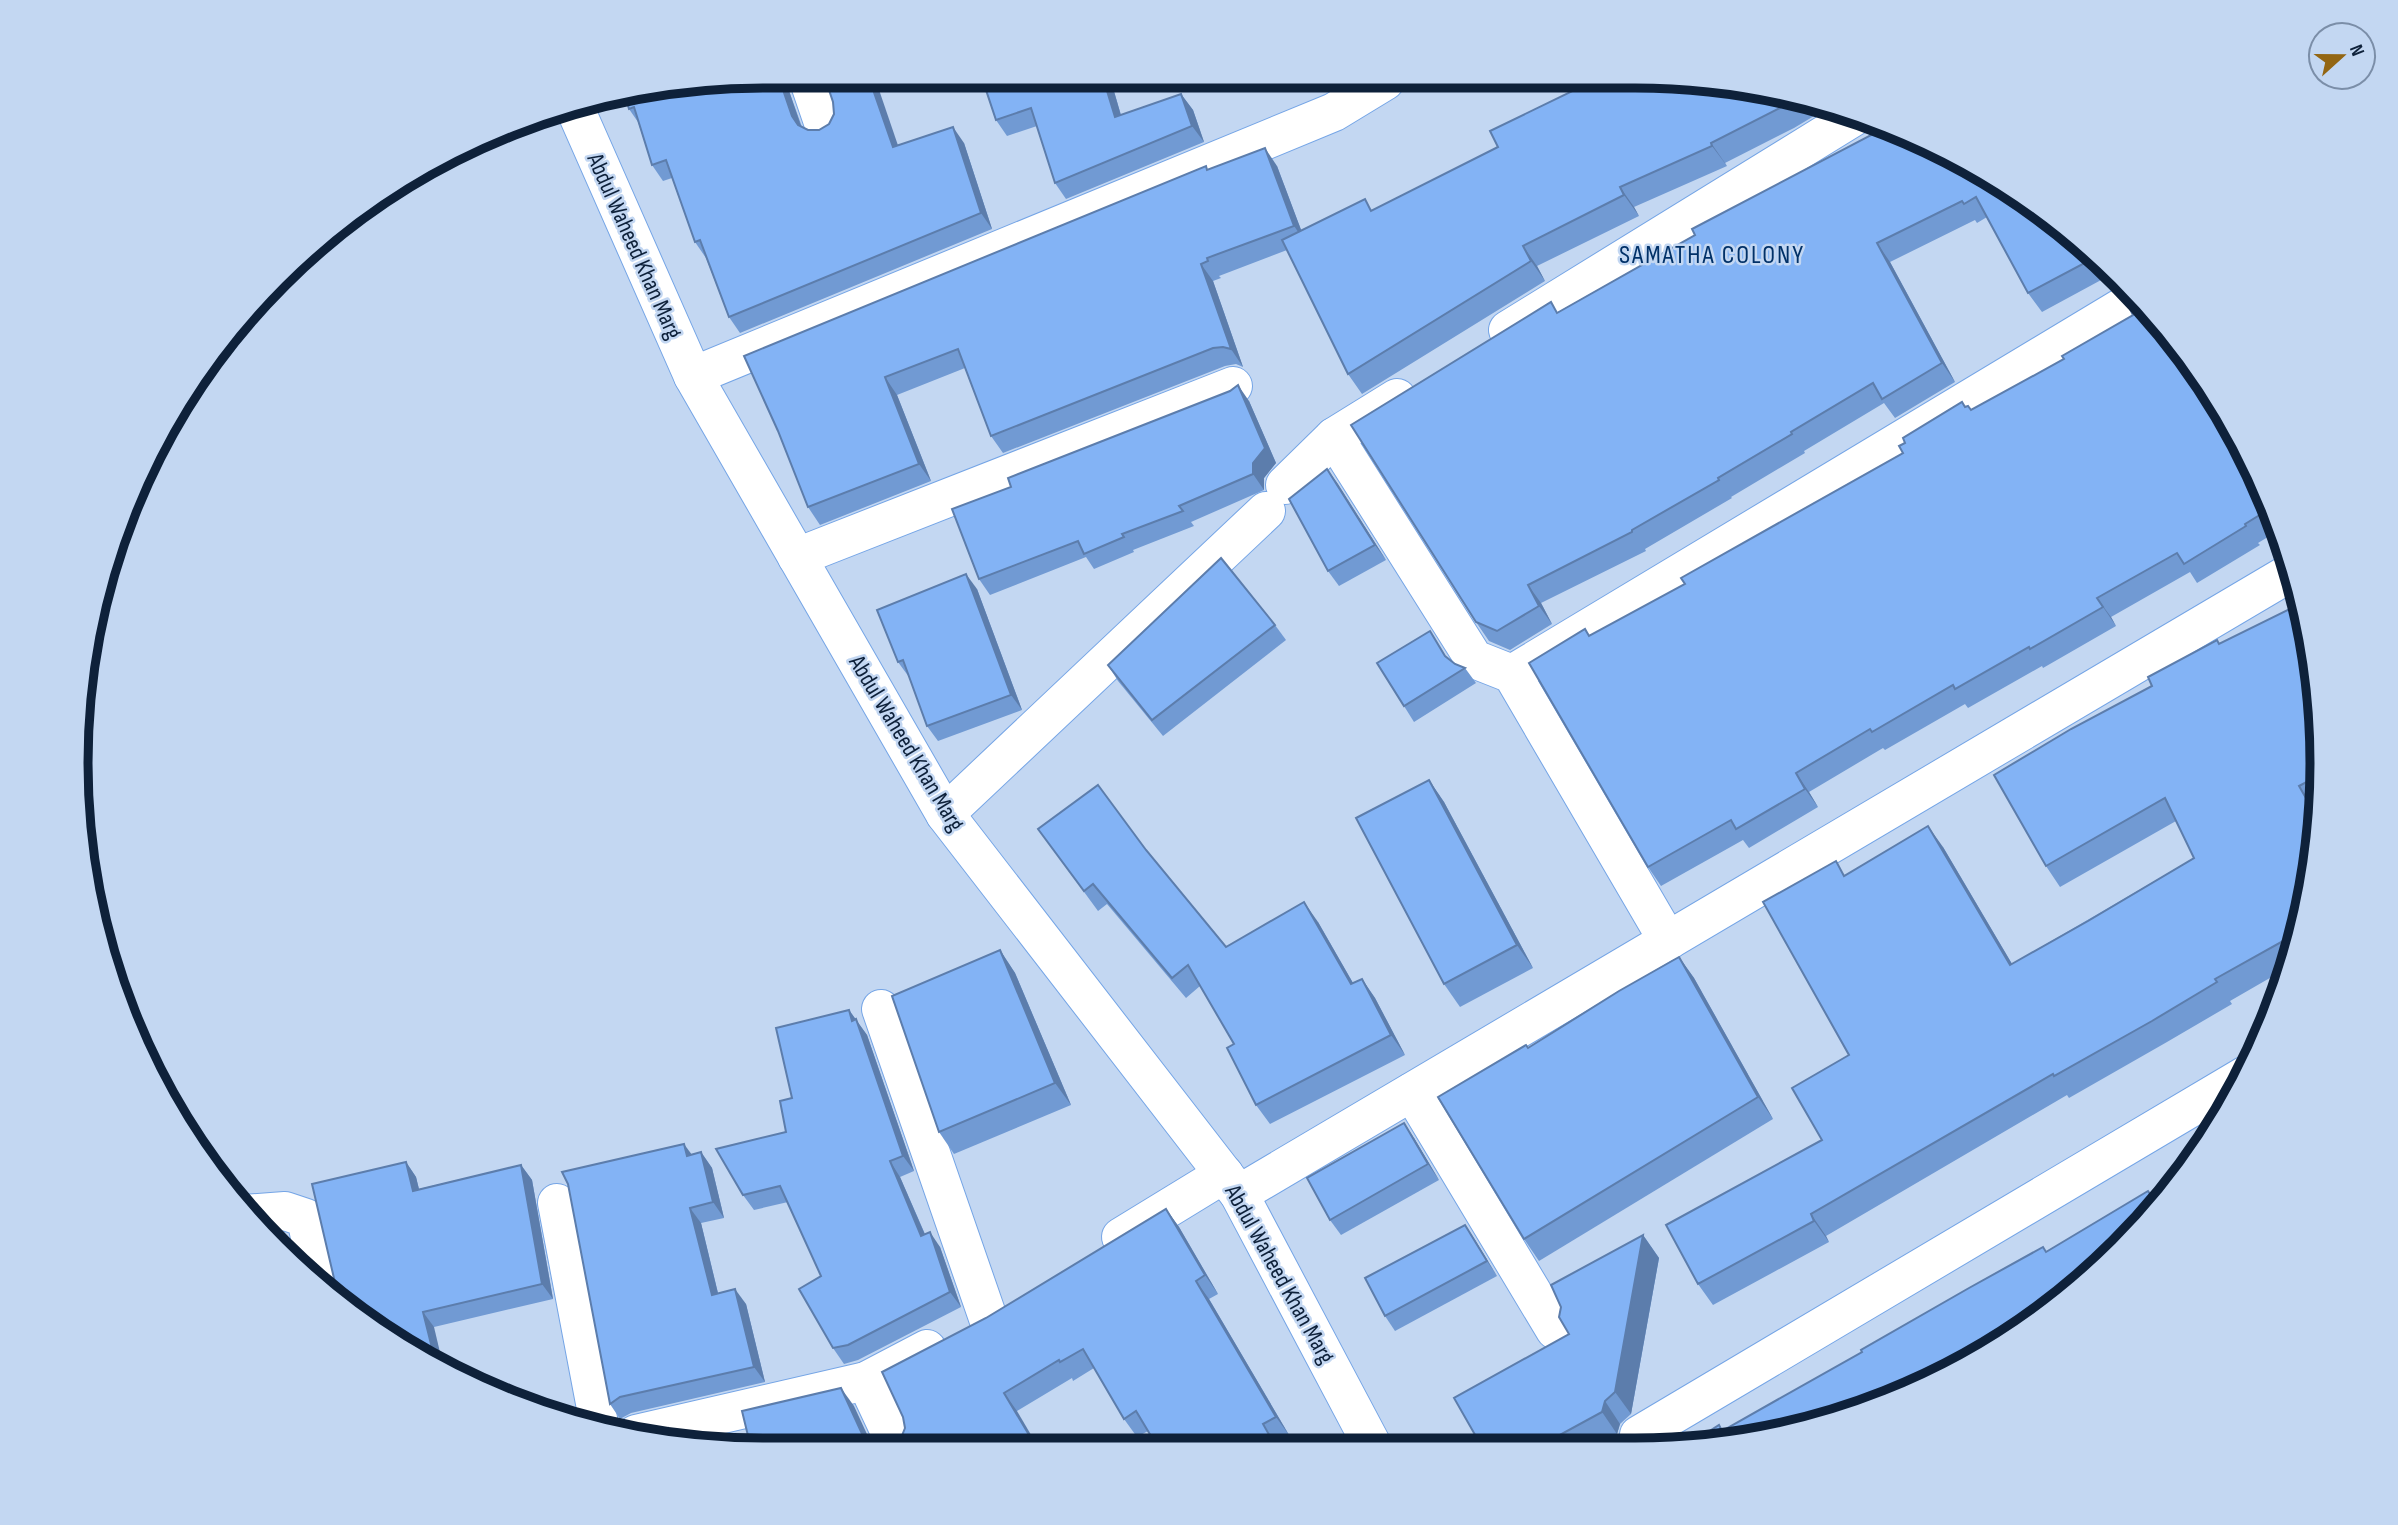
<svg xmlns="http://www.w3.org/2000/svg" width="2398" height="1525" viewBox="0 0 2398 1525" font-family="'Sofia Sans Condensed',sans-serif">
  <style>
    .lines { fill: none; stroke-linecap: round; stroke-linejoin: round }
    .street-casing { stroke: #75a5e6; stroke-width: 40 }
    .secondary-casing { stroke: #75a5e6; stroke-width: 40 }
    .street { stroke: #fff; stroke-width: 38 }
    .secondary { stroke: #fff; stroke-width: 38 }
    .wall { fill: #719ad3 }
    .shaded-wall { fill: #5c7dac }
    .building { fill: #83b3f5; stroke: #5c7dac; stroke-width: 2 }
    .labels { text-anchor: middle; stroke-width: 5; stroke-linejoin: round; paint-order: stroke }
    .street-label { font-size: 24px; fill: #0e213a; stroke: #c3d7f2 }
    .neighbourhood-label { font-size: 26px; letter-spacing: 2px; fill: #013168; stroke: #c3d7f2 }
    .rim { fill: none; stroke: #0e213a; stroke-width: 9 }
  </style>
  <rect width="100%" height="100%" fill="#c3d7f2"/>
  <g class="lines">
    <defs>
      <g id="street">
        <polyline points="809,81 824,125"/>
        <polyline points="1508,330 1855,116"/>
        <polyline points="693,376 1334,112 1385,81"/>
        <polyline points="1334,437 1474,659 1512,674 1668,941"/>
        <polyline points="1285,485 1334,437 1397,398"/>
        <polyline points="797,557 1233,386"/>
        <polyline points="1512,674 2139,297"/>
        <polyline points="945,814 1266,511"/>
        <polyline points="881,1009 988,1318"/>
        <polyline points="1412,1092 1555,1330"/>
        <polyline points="1239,1194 2293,571"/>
        <polyline points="557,1203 599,1424"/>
        <polyline points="244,1214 285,1211 306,1218 320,1286"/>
        <polyline points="1121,1237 1224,1174"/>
        <polyline points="866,1381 896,1445"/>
        <polyline points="636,1434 866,1381 927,1349"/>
        <polyline points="1639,1435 2246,1075"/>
      </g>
      <polyline id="secondary" points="573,104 693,376 945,814 1239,1194 1373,1447"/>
    </defs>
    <use href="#street" class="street-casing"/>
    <use href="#secondary" class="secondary-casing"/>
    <use href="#street" class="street"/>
    <use href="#secondary" class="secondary"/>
  </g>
  <g class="wall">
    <polygon points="672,81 788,81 788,88 802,127 808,130 898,145 964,143 992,229 740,333 729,317 706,258 695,242 672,178 663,181 652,165 638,122 629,109"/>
    <polygon points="1111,81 1121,115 1181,94 1193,110 1204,142 1066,199 1055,183 1037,126 1007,136 996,120"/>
    <polygon points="1725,81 1823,107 1824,110 1794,128 1725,163 1727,166 1634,207 1639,216 1537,266 1545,281 1362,394 1348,374 1287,250 1219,276 1221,278 1213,281 1243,367 1236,364 1225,366 1003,453 991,436 965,368 897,395 931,481 820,525 808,507 778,431 1208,169 1277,166 1301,230 1373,210"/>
    <polygon points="1890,125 2054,218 2114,273 2042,312 2028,293 1987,217 1977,223 1975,220 1890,262 1955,382 1895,418 1884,403 1804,451 1805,453 1731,497 1732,498 1645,549 1646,551 1541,603 1552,624 1510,650 1489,641 1476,622 1558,312"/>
    <polygon points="2133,315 2231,419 2281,529 2258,543 2260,545 2197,583 2190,572 2111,617 2116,626 2043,668 2042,666 1968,708 1965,704 1885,750 1883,748 1809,792 1818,807 1749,848 1743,840 1661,886 1648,867 1585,629 1590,636 1685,584 1903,453 1905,443 1962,402 1966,407 1971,410 2064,359"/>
    <polygon points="1249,401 1276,463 1264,478 1264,490 1191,522 1194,526 1133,550 1134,552 1094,569 1086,557 990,595 979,579"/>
    <polygon points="1327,469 1386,560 1339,586 1328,571"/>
    <polygon points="977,589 1022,710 938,741 927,726 909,677 898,662"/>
    <polygon points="2298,594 2317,673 2321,803 2314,807 2320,817 2299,941 2289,967 2230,1001 2232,1004 2167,1042 2069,1098 2067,1095 1826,1236 1829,1242 1713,1305 1698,1284 1822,1140 1849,1055 1845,875 1943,847 2012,964 2194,858 2176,821 2060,887 2046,866 2152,686 2220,644 2292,608"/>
    <polygon points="1275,625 1286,640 1163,736 1118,681 1108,665"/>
    <polygon points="1447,658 1455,664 1465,668 1476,683 1414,722 1404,706"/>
    <polygon points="1429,780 1444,802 1533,968 1460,1007 1444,984"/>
    <polygon points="1038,829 1146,850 1226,947 1318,922 1353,983 1362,979 1375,998 1405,1055 1270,1124 1256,1105 1234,1044 1200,986 1186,998 1107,904 1098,911"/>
    <polygon points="1000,950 1015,973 1071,1105 954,1154 939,1132"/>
    <polygon points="1679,957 1694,978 1773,1119 1539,1261 1524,1239 1528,1048"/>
    <polygon points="849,1010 867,1035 914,1171 900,1177 925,1234 940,1247 961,1307 858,1360 844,1364 833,1348 821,1276 788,1202 754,1210 743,1195 786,1132 792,1098"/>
    <polygon points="1414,1138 1439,1180 1341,1235 1330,1220"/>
    <polygon points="701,1152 712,1168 724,1218 701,1223 718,1293 746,1304 765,1382 631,1413 620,1419 610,1404 692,1154"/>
    <polygon points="406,1162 416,1177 419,1189 521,1165 532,1180 553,1299 434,1327 344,1307"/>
    <polygon points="1166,1209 1179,1227 1218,1294 1209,1299 1289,1435 1276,1443 1278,1447 1157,1446 1148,1431 1137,1437 1124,1419 1094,1368 1073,1381 1072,1378 1017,1411 901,1438 986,1318"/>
    <polygon points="1465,1225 1475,1240 1497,1276 1395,1331 1385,1316"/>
    <polygon points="1643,1235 1659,1258 1631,1414 1620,1424 1617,1434 1592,1448 1482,1447"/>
  </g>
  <g class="shaded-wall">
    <polygon points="780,81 788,81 788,88 803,132 792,116"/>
    <polygon points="870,81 876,81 904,163 893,147"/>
    <polygon points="1104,81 1111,81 1126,133 1115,117"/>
    <polygon points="1181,94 1193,110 1204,142 1192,126"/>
    <polygon points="953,127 964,143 992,229 981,213"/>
    <polygon points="1711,143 1725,163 1727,166 1712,146"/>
    <polygon points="1265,148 1277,166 1306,243 1294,226"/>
    <polygon points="1620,187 1634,207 1639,216 1624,195"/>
    <polygon points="1877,243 1890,262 1955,382 1942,363"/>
    <polygon points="1523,246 1537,266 1545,281 1531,261"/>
    <polygon points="1201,264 1213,281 1243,367 1231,349"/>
    <polygon points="885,377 897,395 931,481 919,464"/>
    <polygon points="1238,385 1249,401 1276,463 1264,478 1264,490 1253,474"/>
    <polygon points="1327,469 1338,484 1386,560 1375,545"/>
    <polygon points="966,574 977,589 1022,710 1011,695"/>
    <polygon points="1528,585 1541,603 1552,624 1539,606"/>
    <polygon points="2097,598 2111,617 2116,626 2103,607"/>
    <polygon points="1796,773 1809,792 1818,807 1805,789"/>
    <polygon points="1429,780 1444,802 1533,968 1517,945"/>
    <polygon points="2299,786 2314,807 2320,817 2319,821"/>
    <polygon points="1928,826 1943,847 2025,986 2010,965"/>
    <polygon points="1304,902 1318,922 1365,1004 1351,984"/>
    <polygon points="1000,950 1015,973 1071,1105 1055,1083"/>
    <polygon points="1679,957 1694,978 1773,1119 1758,1097"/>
    <polygon points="1362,979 1375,998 1405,1055 1391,1035"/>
    <polygon points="849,1010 867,1035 914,1171 903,1156 852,1021"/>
    <polygon points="1404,1123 1414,1138 1439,1180 1428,1164"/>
    <polygon points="684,1144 695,1159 687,1156"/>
    <polygon points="701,1152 712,1168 724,1218 713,1202"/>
    <polygon points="890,1161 900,1177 932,1251 921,1236"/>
    <polygon points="406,1162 416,1177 423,1206 413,1191"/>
    <polygon points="521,1165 532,1180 553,1299 542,1284"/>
    <polygon points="690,1208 701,1223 722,1310 712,1295"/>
    <polygon points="1166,1209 1179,1227 1218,1294 1205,1275"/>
    <polygon points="1811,1214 1826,1236 1829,1242 1814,1221"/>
    <polygon points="1465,1225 1475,1240 1497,1276 1487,1261"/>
    <polygon points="930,1232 940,1247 961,1307 950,1292"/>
    <polygon points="1643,1235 1659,1258 1631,1414 1615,1392"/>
    <polygon points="1196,1281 1209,1299 1289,1435 1276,1417"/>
    <polygon points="735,1289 746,1304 765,1382 754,1367"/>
    <polygon points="423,1312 434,1327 443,1365 435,1360"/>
    <polygon points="841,1388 854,1406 872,1445 870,1445 863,1436"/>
    <polygon points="1004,1393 1017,1411 1037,1445 1035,1445"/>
    <polygon points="1605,1401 1620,1424 1617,1434 1602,1412"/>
    <polygon points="668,1428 679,1444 671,1443"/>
  </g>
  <g class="building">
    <polygon points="672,81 780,81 792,116 798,125 808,130 819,130 829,124 834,114 833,102 826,81 870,81 893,147 953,127 981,213 729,317 700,240 695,242 666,160 652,165 634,107 629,109 624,92"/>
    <polygon points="983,81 1104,81 1115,117 1181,94 1192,126 1055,183 1031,108 996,120"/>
    <polygon points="1593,81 1725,81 1793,99 1780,108 1711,143 1712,146 1620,187 1624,195 1523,246 1531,261 1348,374 1282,240 1365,199 1371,211 1498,147 1490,131"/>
    <polygon points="1890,125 1899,128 2054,218 2096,257 2028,293 1976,197 1964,204 1962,201 1877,243 1942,363 1882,399 1873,383 1791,432 1792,434 1718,478 1719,480 1632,530 1632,532 1528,585 1539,606 1497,631 1476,622 1351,425 1551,302 1557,313 1695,235 1692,229"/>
    <polygon points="1265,148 1294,226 1207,258 1208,261 1201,264 1231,349 1223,347 1213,348 991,436 958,349 885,377 919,464 808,507 778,431 744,356 1206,166 1207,170"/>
    <polygon points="2137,295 2152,310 2231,419 2271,508 2245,524 2246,526 2184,564 2177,553 2097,598 2103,607 2030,649 2029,647 1955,689 1953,685 1872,732 1870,729 1796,773 1805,789 1736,829 1731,820 1648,867 1529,663 1585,629 1589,636 1685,584 1681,578 1903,453 1899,446 1905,443 1903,438 1962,402 1965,407 1968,406 1971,410 2064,359 2062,356 2133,315 2127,303"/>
    <polygon points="1238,385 1265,448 1253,463 1253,474 1179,506 1183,511 1122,534 1124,537 1084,554 1078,541 979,579 952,509 1011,487 1008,478 1230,391"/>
    <polygon points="1327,469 1375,545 1328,571 1289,499"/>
    <polygon points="1221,558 1275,625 1152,720 1108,665"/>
    <polygon points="966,574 1011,695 927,726 903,660 898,662 877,610"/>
    <polygon points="2298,594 2317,673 2320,775 2299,786 2319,821 2301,931 2215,979 2217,982 2152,1021 2054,1076 2053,1074 1811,1214 1814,1221 1698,1284 1666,1225 1822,1140 1792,1088 1849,1055 1763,902 1836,861 1844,876 1928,826 2010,965 2088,921 2194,858 2165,798 2046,866 1994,775 2071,729 2152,686 2148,677 2217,640 2219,644 2292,608 2287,600"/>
    <polygon points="1430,631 1445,656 1455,664 1465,668 1404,706 1377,663"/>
    <polygon points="1429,780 1517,945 1444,984 1356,818"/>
    <polygon points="1098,785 1146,850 1226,947 1304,902 1351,984 1362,979 1391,1035 1256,1105 1227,1048 1234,1044 1188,965 1172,978 1093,884 1084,891 1038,829"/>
    <polygon points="1000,950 1055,1083 939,1132 892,996"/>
    <polygon points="1679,957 1758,1097 1524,1239 1438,1097 1526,1045 1528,1048 1619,991"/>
    <polygon points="849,1010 852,1021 856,1019 903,1156 890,1161 921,1236 930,1232 950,1292 848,1345 833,1348 799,1289 821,1276 780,1186 743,1195 716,1149 786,1132 780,1101 792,1098 776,1028"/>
    <polygon points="1404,1123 1428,1164 1330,1220 1307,1178"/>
    <polygon points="684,1144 687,1156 701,1152 713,1202 690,1208 712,1295 735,1289 754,1367 620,1397 610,1404 568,1184 562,1172"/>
    <polygon points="406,1162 413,1191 521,1165 542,1284 423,1312 435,1360 344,1307 340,1304 312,1184"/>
    <polygon points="2185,1175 2180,1181 2088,1279 1979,1358 1814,1426 1683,1448 1719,1425 1722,1431 1862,1352 1861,1350 1969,1288 2043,1247 2046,1252 2148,1191 2150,1194"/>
    <polygon points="1166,1209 1205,1275 1196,1281 1276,1417 1263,1424 1276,1447 1157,1446 1136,1411 1124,1419 1083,1349 1060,1362 1059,1360 1004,1393 1035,1445 894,1445 901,1438 905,1428 903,1417 882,1372 986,1318"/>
    <polygon points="1465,1225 1487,1261 1385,1316 1365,1278"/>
    <polygon points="1643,1235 1615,1392 1605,1401 1602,1412 1536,1448 1482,1447 1454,1398 1569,1334 1559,1317 1561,1307 1551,1285"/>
    <polygon points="841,1388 863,1436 872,1445 750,1444 742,1411"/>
    <polygon points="668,1428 671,1443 638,1435"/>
  </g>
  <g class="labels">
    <g class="street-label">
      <text transform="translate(635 246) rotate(66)" y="8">Abdul Waheed Khan Marg</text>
      <text transform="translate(907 743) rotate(59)" y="8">Abdul Waheed Khan Marg</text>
      <text transform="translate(1280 1274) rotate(61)" y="8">Abdul Waheed Khan Marg</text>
    </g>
    <g class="neighbourhood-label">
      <text x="1712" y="263">SAMATHA COLONY</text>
    </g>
  </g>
  <path d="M0 0H2398V1525H0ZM763 88H1635A675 675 0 0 1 2310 763V763A675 675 0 0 1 1635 1438H763A675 675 0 0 1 88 763V763A675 675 0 0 1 763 88Z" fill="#c3d7f2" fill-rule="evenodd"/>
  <path class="rim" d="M763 88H1635A675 675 0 0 1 2310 763V763A675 675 0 0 1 1635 1438H763A675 675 0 0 1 88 763V763A675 675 0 0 1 763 88Z"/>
  <g transform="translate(2342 56) rotate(69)"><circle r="33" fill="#c3d7f2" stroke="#7b8ea8" stroke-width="2"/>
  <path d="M0-5L12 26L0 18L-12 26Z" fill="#936613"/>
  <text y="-10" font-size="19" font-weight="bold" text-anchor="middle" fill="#0e213a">N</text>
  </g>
</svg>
